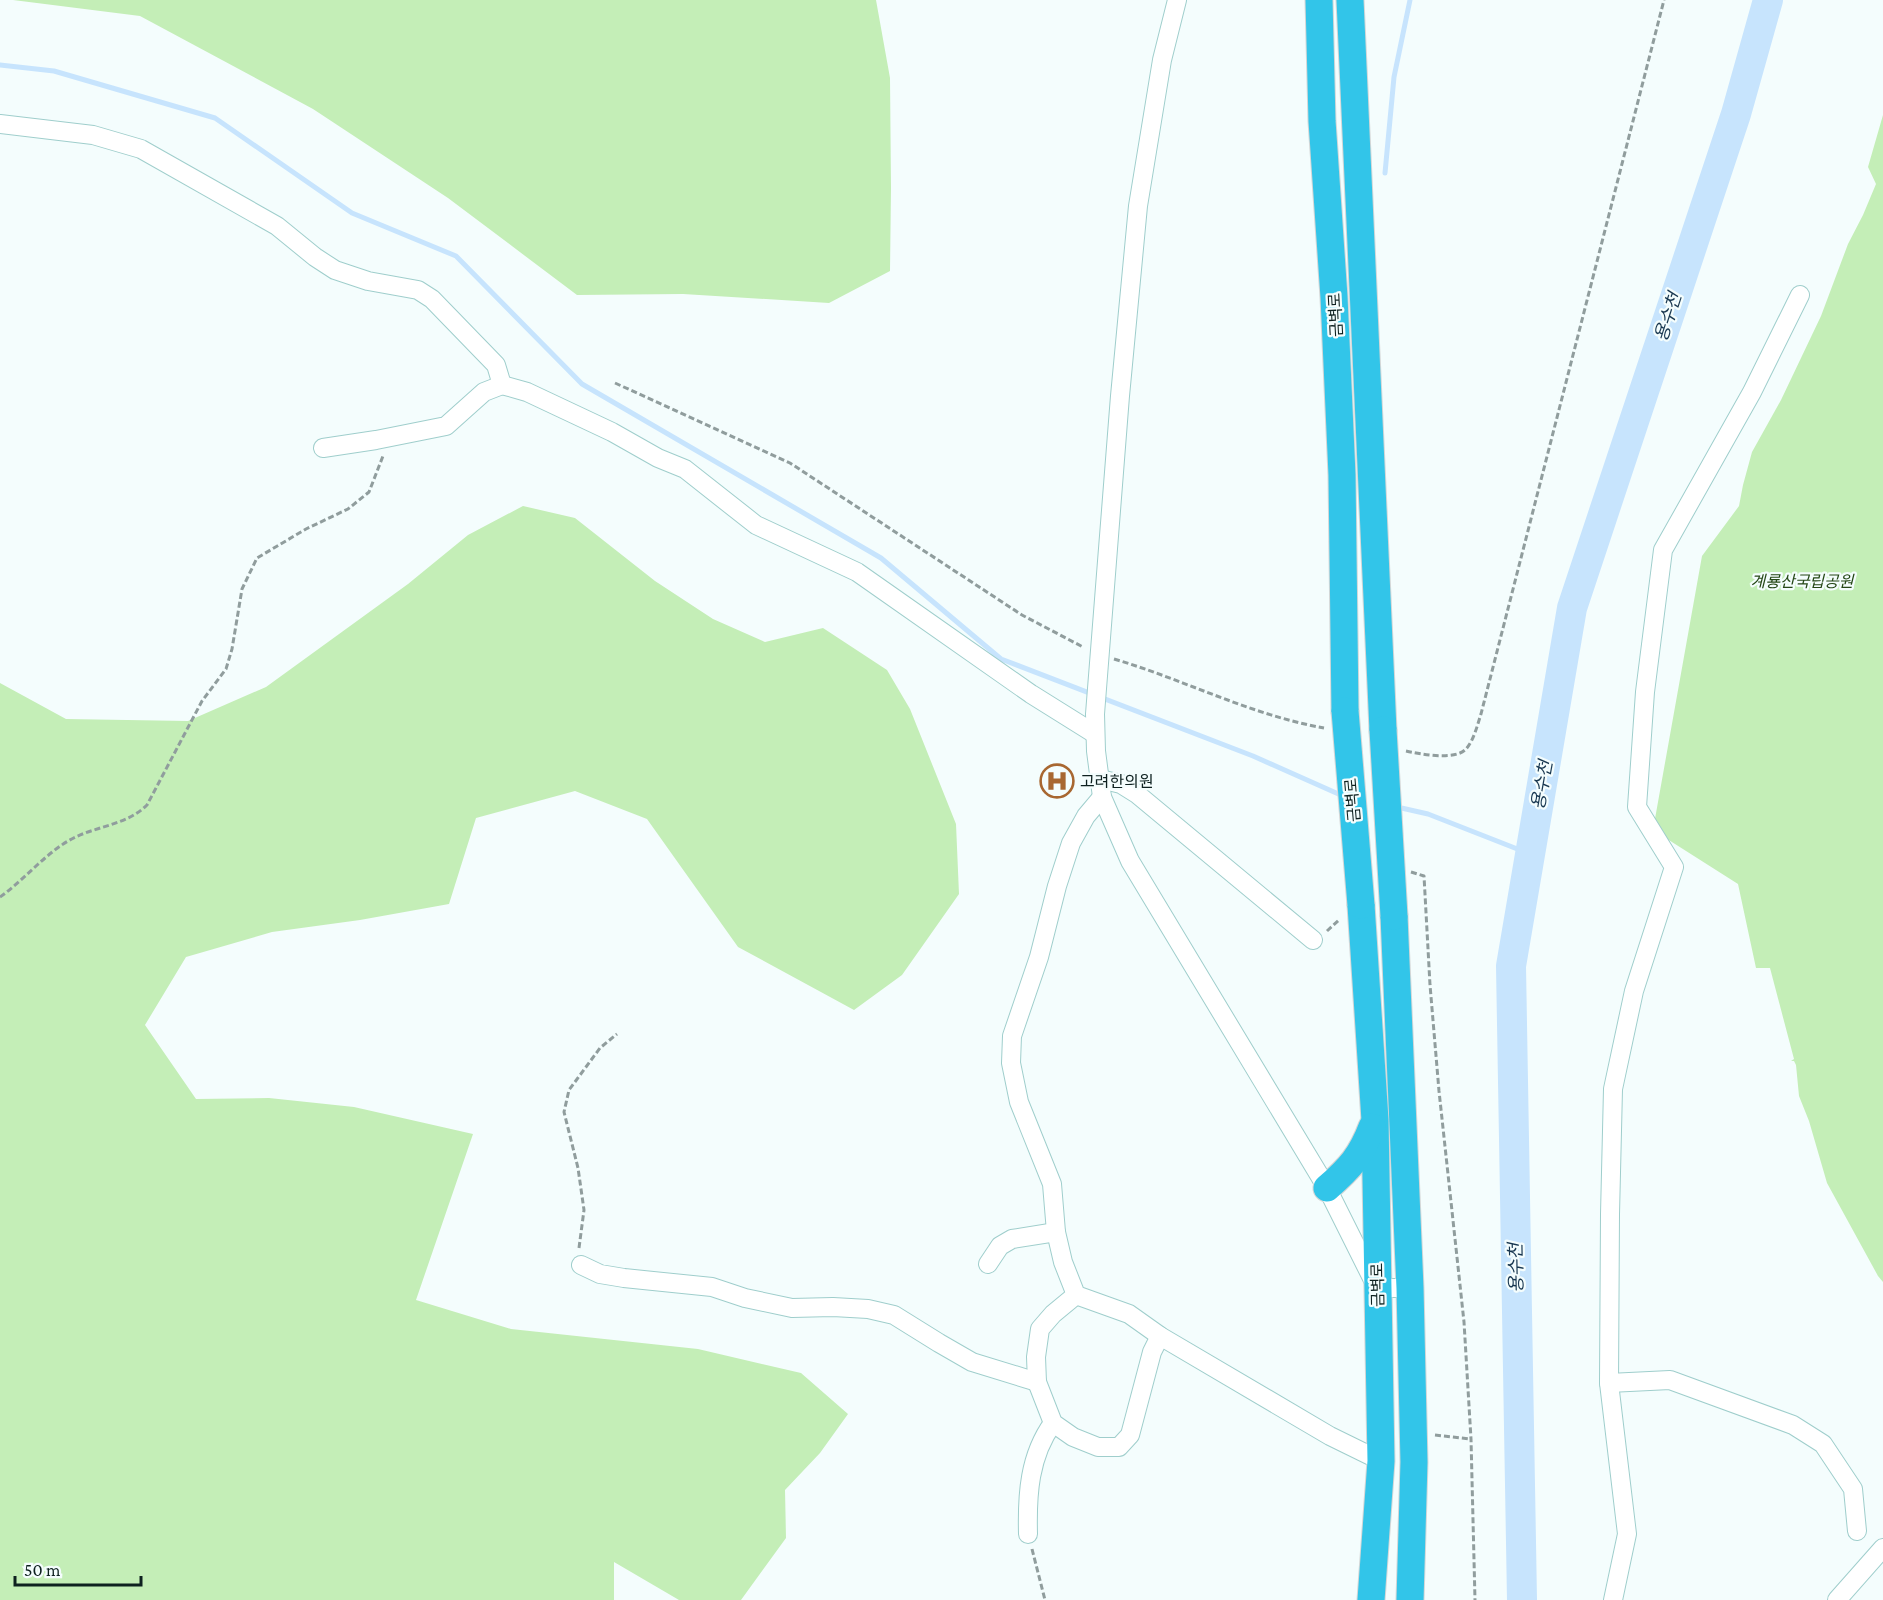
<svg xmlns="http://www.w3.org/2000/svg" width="1883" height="1600" viewBox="0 0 1883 1600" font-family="'Crimson Pro','Noto Sans KR',serif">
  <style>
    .green { fill: #c4eeb7 }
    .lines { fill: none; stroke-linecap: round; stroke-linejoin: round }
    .stream { stroke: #c7e4fd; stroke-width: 5 }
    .river { stroke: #c7e4fd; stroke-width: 30 }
    .minor-casing { stroke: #9fcecc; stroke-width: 20 }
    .highway-casing { stroke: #d4d7d7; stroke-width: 29 }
    .path { stroke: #909d9d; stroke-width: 3; stroke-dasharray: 6 3; stroke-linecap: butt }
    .minor { stroke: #fff; stroke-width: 18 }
    .highway { stroke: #32c5e9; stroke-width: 27 }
    .highway-bridge-casing { stroke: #d4d7d7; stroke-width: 29; stroke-linecap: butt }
    .highway-bridge { stroke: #32c5e9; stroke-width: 27 }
    .labels { text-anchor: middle; stroke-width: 4.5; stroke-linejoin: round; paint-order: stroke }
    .street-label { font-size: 16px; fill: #0e2120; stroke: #f4fdfd }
    .park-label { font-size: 16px; font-style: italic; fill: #244716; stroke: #f4fdfd }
    .poi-label { font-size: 16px; fill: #0e2120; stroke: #f4fdfd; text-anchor: start }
    .water-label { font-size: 18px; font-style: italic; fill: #183750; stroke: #f4fdfd }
  </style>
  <rect width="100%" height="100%" fill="#f4fdfd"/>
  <g class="green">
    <polygon points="13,0 876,0 890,78 891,188 890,271 829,303 683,294 577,295 448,198 313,109 140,16"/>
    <polygon points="1883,115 1883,1282 1878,1276 1827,1183 1809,1121 1799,1096 1796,1065 1794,1061 1791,1061 1794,1059 1770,968 1756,968 1738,884 1653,830 1702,556 1739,506 1743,485 1752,452 1781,400 1821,316 1848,244 1863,215 1876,184 1868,167"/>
    <polygon points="523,506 575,518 655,581 713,619 765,642 823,628 887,670 910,709 956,824 959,894 902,975 854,1010 738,947 647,819 575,791 476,818 449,904 360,920 272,932 186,957 145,1025 196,1099 269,1098 354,1107 473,1134 416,1300 511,1329 698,1349 801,1373 848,1414 820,1453 785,1490 786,1538 741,1600 679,1600 614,1562 614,1600 0,1600 0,683 66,719 188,721 266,687 408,584 468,535"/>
  </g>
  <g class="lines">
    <g class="stream">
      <polyline points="0,65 54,71 215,118 352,213 456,256 582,384 881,558 1001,659 1253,756 1343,796"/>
      <polyline points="1385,173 1394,77 1410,0"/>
      <polyline points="1397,807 1428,814 1530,854"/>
    </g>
    <polyline class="river" points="1522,1600 1511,966 1572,608 1736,114 1768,0"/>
    <defs>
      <g id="minor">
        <polyline points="1177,0 1162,60 1138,206 1120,396 1095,714 1096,751 1102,797 1130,861 1327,1188 1377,1288 1410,1288"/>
        <polyline points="0,124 93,135 141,149 277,226 315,257 335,270 368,281 418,290 432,299 496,365 502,385"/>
        <polyline points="1800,295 1752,392 1663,550 1645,692 1637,807 1674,867 1634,991 1613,1089 1610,1214 1609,1383 1670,1380 1793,1425 1823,1444 1853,1489 1857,1531"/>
        <polyline points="323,448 376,440 446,426 484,392 502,385 527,392 612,432 658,458 685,469 756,525 857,572 1031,694 1095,734"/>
        <polyline points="1100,779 1121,784 1137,794 1313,940"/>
        <polyline points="1102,797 1086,816 1071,843 1057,886 1039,957 1012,1036 1011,1063 1019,1102 1052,1184 1056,1232 1063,1262 1076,1295 1129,1314 1160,1336 1330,1436 1381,1461"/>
        <polyline points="988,1264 1000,1246 1012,1239 1056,1232"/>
        <polyline points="581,1265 600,1274 624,1278 712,1287 745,1298 792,1308 833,1307 868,1309 894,1315 939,1343 972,1362 1037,1382"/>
        <polyline points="1076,1295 1053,1314 1040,1329 1036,1357 1037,1382 1053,1423 1073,1437 1098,1447 1119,1447 1130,1435 1152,1352 1160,1336"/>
        <polyline points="1609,1383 1627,1534 1613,1600"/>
        <path d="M1028 1534C1027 1495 1029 1456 1053 1423"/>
        <polyline points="1837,1600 1883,1548"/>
      </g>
      <g id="highway">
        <polyline points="1319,0 1322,121 1334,297 1342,475 1345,711"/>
        <polyline points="1350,0 1383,730"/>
        <polyline points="1361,905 1375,1120 1381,1461 1371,1600"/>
        <polyline points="1394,916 1410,1288 1414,1462 1410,1600"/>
        <path d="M1327 1188C1350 1168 1361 1156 1372 1127"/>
      </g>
    </defs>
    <use href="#minor" class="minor-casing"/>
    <use href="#highway" class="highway-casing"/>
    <g class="path">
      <polyline points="615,383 790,463 1022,615 1083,647"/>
      <path d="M1114 659C1185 680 1251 715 1324 728"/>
      <path d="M1406 751C1420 754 1455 761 1466 749 1474 740 1477 726 1481 714L1664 0"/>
      <polyline points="1411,872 1424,876 1430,985 1439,1091 1464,1322 1471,1439 1475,1600"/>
      <path d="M0 897C24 880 43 856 68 841 93 826 126 826 147 805L202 701 226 669 232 649 242 589 257 558 306 529 348 509 369 492 383 456"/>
      <polyline points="1327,931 1340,919"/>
      <polyline points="579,1248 584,1210 578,1168 564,1112 569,1090 600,1048 617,1034"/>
      <polyline points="1435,1435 1471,1439"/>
      <polyline points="1032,1549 1045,1600"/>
    </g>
    <use href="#minor" class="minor"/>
    <use href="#highway" class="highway"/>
    <defs>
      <g id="highway-bridge">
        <polyline points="1345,711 1361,905"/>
        <polyline points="1383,730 1394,916"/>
      </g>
    </defs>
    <use href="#highway-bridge" class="highway-bridge-casing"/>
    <use href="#highway-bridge" class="highway-bridge"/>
  </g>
  <defs>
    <symbol id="hospital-ring" viewBox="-11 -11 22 22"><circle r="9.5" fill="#f4fdfd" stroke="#a86731" stroke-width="1.5"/><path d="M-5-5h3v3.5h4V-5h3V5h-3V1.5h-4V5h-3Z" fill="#a86731"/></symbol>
  </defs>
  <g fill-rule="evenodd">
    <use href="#hospital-ring" x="1038" y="762" width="38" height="38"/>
  </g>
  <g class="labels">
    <g class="street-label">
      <text transform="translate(1335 315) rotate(-93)" y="6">금벽로</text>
      <text transform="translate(1352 800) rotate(-95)" y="6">금벽로</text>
      <text transform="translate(1377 1285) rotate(-91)" y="6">금벽로</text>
    </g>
    <g class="park-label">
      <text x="1802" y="587">계룡산국립공원</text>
    </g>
    <g class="poi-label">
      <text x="1080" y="787">고려한의원</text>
    </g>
    <g class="water-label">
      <text transform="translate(1668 317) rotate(-72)" y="6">용수천</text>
      <text transform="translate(1542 785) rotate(-80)" y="6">용수천</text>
      <text transform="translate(1516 1268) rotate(-91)" y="6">용수천</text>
    </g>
  </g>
  <path d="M15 1576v9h126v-9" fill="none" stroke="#0e2120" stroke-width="3"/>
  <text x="24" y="1576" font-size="18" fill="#0e2120" stroke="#f4fdfd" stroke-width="4.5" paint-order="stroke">50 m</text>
</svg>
